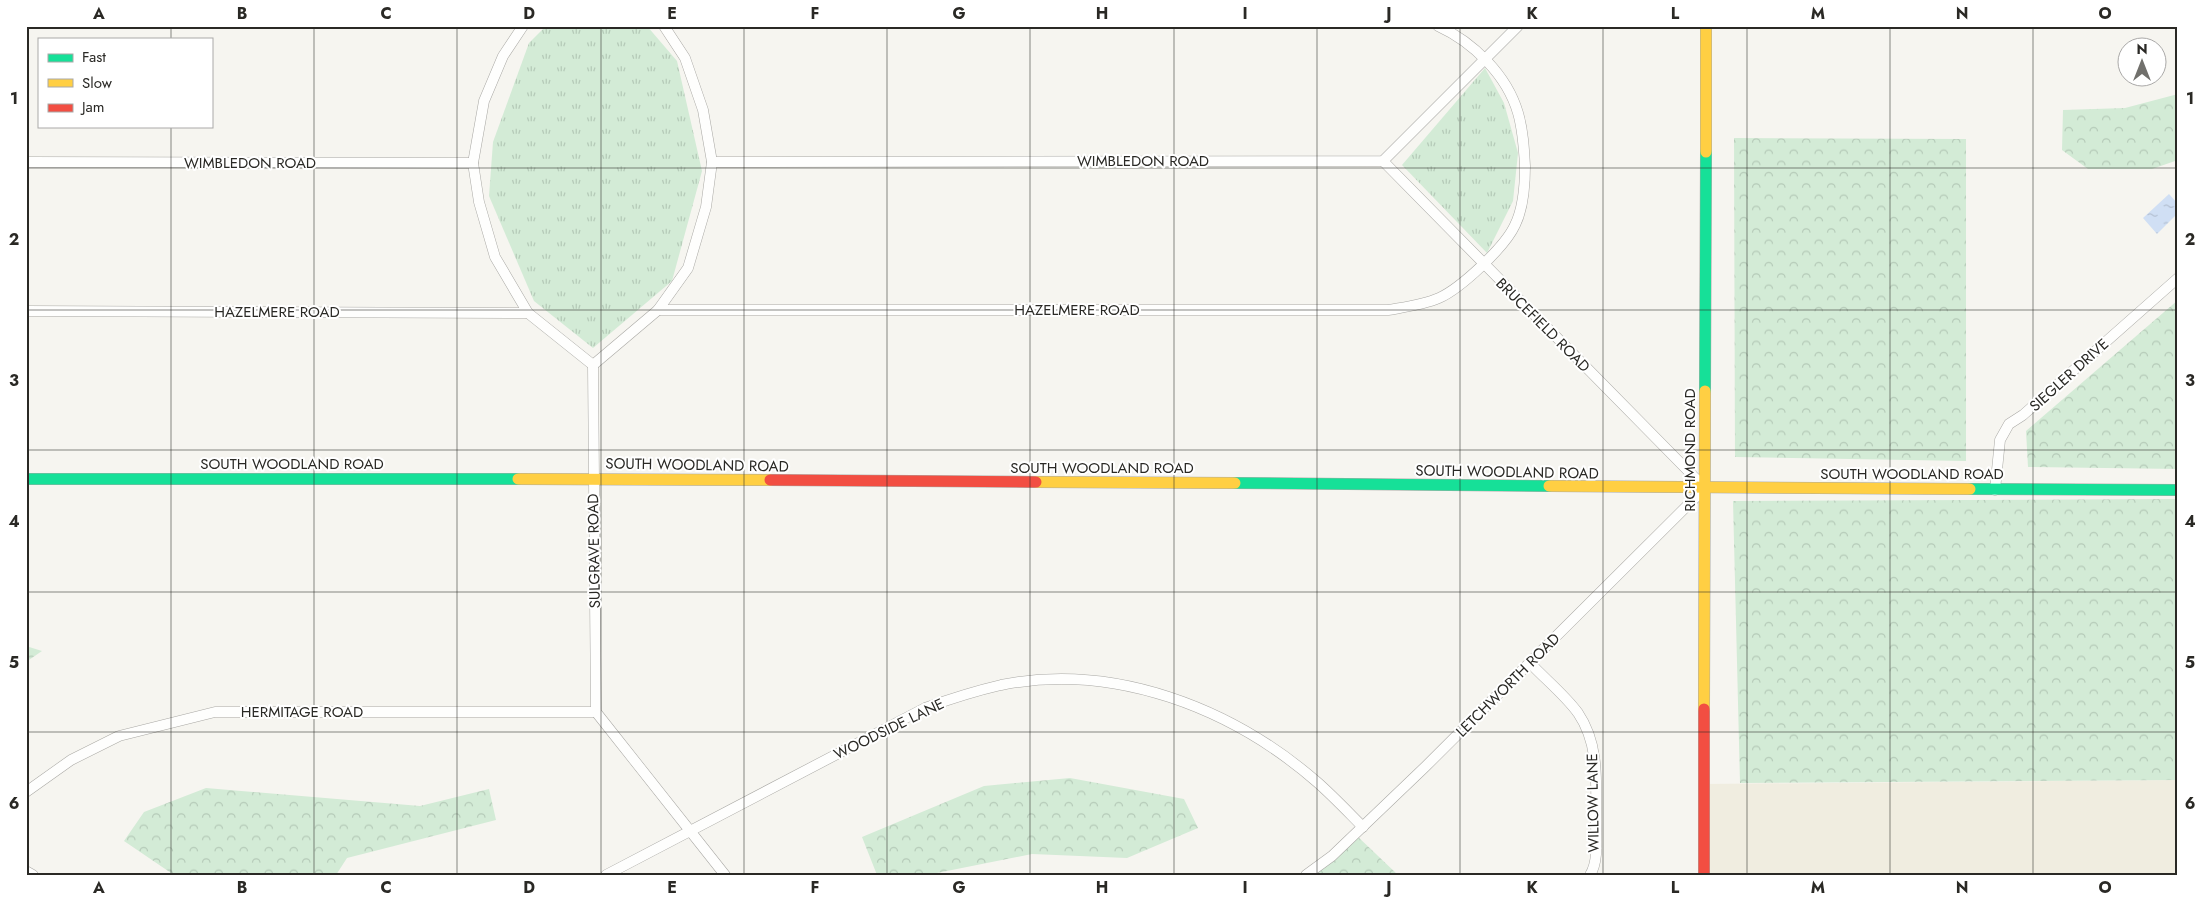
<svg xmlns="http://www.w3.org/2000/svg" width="2204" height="901" viewBox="0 0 2204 901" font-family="Jost,sans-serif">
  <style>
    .built { fill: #f0ede0 }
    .grass { fill: url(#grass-tufts) }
    .forest { fill: url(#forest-crowns) }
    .water { fill: url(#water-ripples) }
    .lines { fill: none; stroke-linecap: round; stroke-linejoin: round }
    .street-casing { stroke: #a9a8a4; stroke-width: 11 }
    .fast-casing { stroke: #a9a8a4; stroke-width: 12 }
    .slow-casing { stroke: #a9a8a4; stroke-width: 12 }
    .jam-casing { stroke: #a9a8a4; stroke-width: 12 }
    .street { stroke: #fefefd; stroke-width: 10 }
    .fast { stroke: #16e098; stroke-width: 11 }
    .slow { stroke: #ffcf43; stroke-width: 11 }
    .jam { stroke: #f24e42; stroke-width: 11 }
    .grid { fill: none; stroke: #2a2925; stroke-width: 1; stroke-opacity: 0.55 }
    .labels { text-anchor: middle; stroke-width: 4; stroke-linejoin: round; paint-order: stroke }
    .street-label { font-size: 15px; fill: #2a2925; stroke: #fff }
    .neatline { fill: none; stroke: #2a2925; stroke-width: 2 }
    .grid-label { font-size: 16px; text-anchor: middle; font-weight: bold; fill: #2a2925 }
  </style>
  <defs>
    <pattern id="grass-tufts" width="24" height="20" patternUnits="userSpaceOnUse" patternTransform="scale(1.25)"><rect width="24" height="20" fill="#d3ebd6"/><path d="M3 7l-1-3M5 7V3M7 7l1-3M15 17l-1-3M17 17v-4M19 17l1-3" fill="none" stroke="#b5cab8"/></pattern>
    <pattern id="forest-crowns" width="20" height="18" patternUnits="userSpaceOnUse" patternTransform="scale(1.25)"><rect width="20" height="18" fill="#d3ebd6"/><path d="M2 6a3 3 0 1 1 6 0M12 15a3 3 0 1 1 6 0" fill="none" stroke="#b5cab8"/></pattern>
    <pattern id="water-ripples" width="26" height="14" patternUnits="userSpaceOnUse" patternTransform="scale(1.25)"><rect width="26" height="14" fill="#d0dff4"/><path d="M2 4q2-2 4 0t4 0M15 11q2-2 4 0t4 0" fill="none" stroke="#b3bfd1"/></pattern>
  </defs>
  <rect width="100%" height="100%" fill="#f6f5f0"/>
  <polygon class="built" points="2178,780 2178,875 1704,875 1704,784"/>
  <g class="grass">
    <polygon points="546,26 647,26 677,61 702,171 672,281 593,348 534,301 489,196 493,142 529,43"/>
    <polygon points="1485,68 1504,103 1518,153 1513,201 1487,253 1402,165"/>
  </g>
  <g class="forest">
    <polygon points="2178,94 2178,160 2152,169 2088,169 2062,150 2063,110 2125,108"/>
    <polygon points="1734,138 1966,139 1966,461 1735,457"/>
    <polygon points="2178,300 2178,469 2028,467 2026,431"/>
    <polygon points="2178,499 2178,780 1740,783 1733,501"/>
    <polygon points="26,646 42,651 26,662"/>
    <polygon points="1070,778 1184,799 1198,828 1127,858 1032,854 927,875 877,875 862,837 984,786"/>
    <polygon points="206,788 420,806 489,789 496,820 347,858 336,875 174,875 124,841 144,812"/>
    <polygon points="1355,834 1398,875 1306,875"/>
  </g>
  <polygon class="water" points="2169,194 2178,204 2178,213 2157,234 2143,218"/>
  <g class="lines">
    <defs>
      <g id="street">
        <polyline points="523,26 503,56 484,101 473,163 479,202 495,257 528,313 593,365"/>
        <polyline points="26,162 473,163"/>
        <polyline points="712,162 1383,161 1518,26"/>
        <path d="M658 310H1388C1405 307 1423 305 1439 298 1461 288 1505 247 1515 225 1524 207 1525 185 1525 166 1524 148 1523 130 1518 113 1507 75 1473 42 1438 26"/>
        <polyline points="26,311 528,313"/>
        <polyline points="593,365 596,712 725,875"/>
        <polyline points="593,365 658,310 688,268 706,207 712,162 703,110 685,58 664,26"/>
        <polyline points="1995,490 2000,440 2009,424 2023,415 2178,278"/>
        <path d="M1530 663C1545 679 1565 695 1578 713 1600 745 1596 784 1596 822 1596 837 1599 861 1590 875"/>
        <polyline points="26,792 71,760 119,736 215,712 596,712"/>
        <polyline points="26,871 33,875"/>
        <path d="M606 875 925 708C950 699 975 691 1001 685 1114 662 1232 708 1317 782 1333 796 1348 812 1363 827"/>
        <polyline points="1306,875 1332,856 1425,767 1705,488 1383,161"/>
      </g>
      <g id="fast">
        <polyline points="1705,391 1706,152"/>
        <polyline points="26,479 518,479"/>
        <polyline points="1235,483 1549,486"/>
        <polyline points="1970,489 2178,490"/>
      </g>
      <g id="slow">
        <polyline points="1706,152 1706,26"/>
        <polyline points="518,479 770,480"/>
        <polyline points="1036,482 1235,483"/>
        <polyline points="1549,486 1970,489"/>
        <polyline points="1704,709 1705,391"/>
      </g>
      <g id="jam">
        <polyline points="770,480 1036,482"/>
        <polyline points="1704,875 1704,709"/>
      </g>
    </defs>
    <use href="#street" class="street-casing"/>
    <use href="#fast" class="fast-casing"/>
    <use href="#slow" class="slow-casing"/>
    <use href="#jam" class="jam-casing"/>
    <use href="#street" class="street"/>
    <use href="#fast" class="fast"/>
    <use href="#slow" class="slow"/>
    <use href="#jam" class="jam"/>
  </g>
  <path class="grid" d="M171 26V39M314 26V875M457 26V875M601 26V875M744 26V875M887 26V875M1030 26V875M1174 26V875M1317 26V875M1460 26V875M1603 26V875M1747 26V875M1890 26V875M2033 26V875M171 126V875M26 168H2178M26 310H2178M26 450H2178M26 592H2178M26 732H2178"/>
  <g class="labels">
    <g class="street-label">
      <text x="1143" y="166">WIMBLEDON ROAD</text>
      <text x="250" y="168">WIMBLEDON ROAD</text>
      <text x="1077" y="315">HAZELMERE ROAD</text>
      <text x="277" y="317">HAZELMERE ROAD</text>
      <text transform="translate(1543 325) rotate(45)" y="5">BRUCEFIELD ROAD</text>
      <text transform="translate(2069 375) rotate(-42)" y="5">SIEGLER DRIVE</text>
      <text transform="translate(1690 450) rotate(-90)" y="5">RICHMOND ROAD</text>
      <text x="292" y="469">SOUTH WOODLAND ROAD</text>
      <text transform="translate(697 465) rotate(1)" y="5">SOUTH WOODLAND ROAD</text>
      <text x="1102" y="473">SOUTH WOODLAND ROAD</text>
      <text transform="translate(1507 472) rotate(1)" y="5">SOUTH WOODLAND ROAD</text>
      <text x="1912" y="479">SOUTH WOODLAND ROAD</text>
      <text transform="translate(594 551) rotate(-91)" y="5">SULGRAVE ROAD</text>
      <text transform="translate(1508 685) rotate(-45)" y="5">LETCHWORTH ROAD</text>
      <text x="302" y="717">HERMITAGE ROAD</text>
      <text transform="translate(889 729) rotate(-26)" y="5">WOODSIDE LANE</text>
      <text transform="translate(1593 803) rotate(-91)" y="5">WILLOW LANE</text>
    </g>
  </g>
  <rect width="2204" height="901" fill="none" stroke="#ffffff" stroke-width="55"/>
  <rect x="38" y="38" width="175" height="90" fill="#ffffff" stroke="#aaa9a8"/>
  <rect x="48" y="54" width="25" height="8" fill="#16e098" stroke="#aaa9a8"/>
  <text x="82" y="62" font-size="15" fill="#2a2925">Fast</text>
  <rect x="48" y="79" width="25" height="8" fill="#ffcf43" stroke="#aaa9a8"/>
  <text x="82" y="88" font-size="15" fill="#2a2925">Slow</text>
  <rect x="48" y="104" width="25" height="8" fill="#f24e42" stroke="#aaa9a8"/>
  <text x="82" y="112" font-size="15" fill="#2a2925">Jam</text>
  <g transform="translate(2142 62)"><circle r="24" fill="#ffffff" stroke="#aaa9a8"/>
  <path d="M0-4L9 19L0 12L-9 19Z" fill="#71706c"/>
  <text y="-8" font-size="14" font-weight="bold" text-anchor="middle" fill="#2a2925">N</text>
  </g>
  <rect x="28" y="28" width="2148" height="846" class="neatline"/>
  <g class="grid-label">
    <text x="99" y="19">A</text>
    <text x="242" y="19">B</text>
    <text x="386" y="19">C</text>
    <text x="529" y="19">D</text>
    <text x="672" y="19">E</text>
    <text x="815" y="19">F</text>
    <text x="959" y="19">G</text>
    <text x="1102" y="19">H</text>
    <text x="1245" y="19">I</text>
    <text x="1389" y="19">J</text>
    <text x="1532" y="19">K</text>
    <text x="1675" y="19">L</text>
    <text x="1818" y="19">M</text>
    <text x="1962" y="19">N</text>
    <text x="2105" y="19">O</text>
    <text x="14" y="104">1</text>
    <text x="2190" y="104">1</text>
    <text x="14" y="245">2</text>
    <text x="2190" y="245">2</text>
    <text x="14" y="386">3</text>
    <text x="2190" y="386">3</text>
    <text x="14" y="527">4</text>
    <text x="2190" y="527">4</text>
    <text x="14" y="668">5</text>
    <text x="2190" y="668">5</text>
    <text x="14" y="809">6</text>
    <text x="2190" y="809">6</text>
    <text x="99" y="893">A</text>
    <text x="242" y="893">B</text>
    <text x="386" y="893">C</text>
    <text x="529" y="893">D</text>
    <text x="672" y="893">E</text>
    <text x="815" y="893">F</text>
    <text x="959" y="893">G</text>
    <text x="1102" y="893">H</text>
    <text x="1245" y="893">I</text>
    <text x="1389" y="893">J</text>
    <text x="1532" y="893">K</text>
    <text x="1675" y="893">L</text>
    <text x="1818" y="893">M</text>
    <text x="1962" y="893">N</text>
    <text x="2105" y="893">O</text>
  </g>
</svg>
